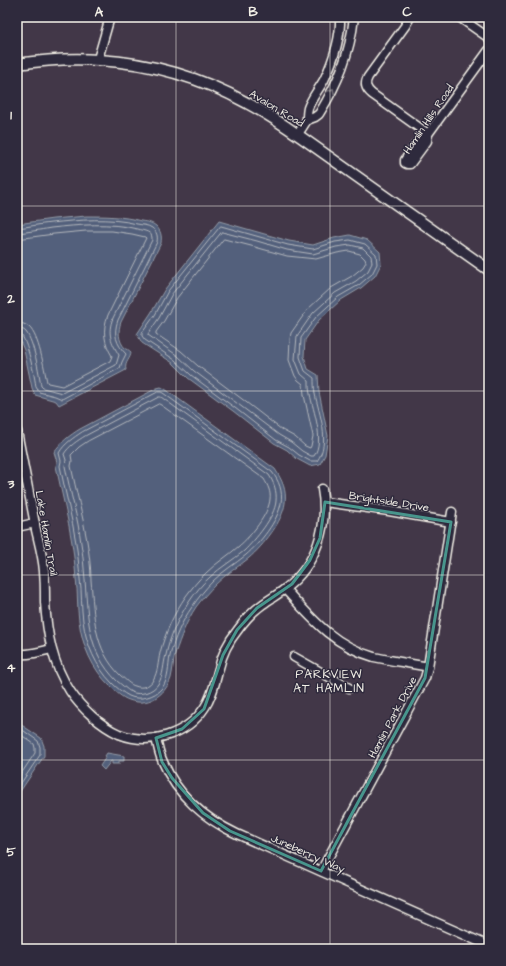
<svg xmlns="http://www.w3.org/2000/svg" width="506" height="966" viewBox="0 0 506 966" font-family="'Architects Daughter',sans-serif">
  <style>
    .water { fill: #53617c; stroke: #939ba7 }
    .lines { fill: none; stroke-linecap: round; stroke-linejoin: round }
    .shore { stroke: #b4b7bd; stroke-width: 1 }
    .minor-casing { stroke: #f4f1e8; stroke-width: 11 }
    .major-casing { stroke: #f4f1e8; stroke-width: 13 }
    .minor { stroke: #2f2a3d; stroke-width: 8 }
    .major { stroke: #2f2a3d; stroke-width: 10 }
    .oneway { stroke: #747079 }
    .marked { fill: none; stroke: #48958c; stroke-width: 3; stroke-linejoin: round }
    .grid { fill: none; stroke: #f4f1e8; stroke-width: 1; stroke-opacity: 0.55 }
    .labels { text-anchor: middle; stroke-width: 3; stroke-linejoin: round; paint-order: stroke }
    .street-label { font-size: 11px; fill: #f4f1e8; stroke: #2f2a3d }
    .neighbourhood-label { font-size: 12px; letter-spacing: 1px; fill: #f4f1e8; stroke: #2f2a3d }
    .neatline { fill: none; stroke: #f4f1e8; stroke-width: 1.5 }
    .grid-label { font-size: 13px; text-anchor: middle; font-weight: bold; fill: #f4f1e8 }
  </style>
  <rect width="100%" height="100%" fill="#423748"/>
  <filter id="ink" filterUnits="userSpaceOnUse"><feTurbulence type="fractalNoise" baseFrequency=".025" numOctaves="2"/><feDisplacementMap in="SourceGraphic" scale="8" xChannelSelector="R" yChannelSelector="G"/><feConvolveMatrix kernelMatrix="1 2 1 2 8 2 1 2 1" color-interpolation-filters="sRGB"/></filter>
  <g filter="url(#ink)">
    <g class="water">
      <path d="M86 216C105 216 123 216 141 221 147 222 151 222 156 226 161 231 162 236 161 243L121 322C118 330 118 341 125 348 127 349 129 350 131 352 131 359 124 362 126 370L59 405 56 401 35 395 32 388 24 350 17 334V224L53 219Z"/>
      <polygon points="219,221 289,241 313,245 334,238 350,235 367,240 380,252 381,264 375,276 361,288 341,300 319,320 305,340 304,356 308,369 318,375 319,392 328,436 325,455 320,464 310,466 297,459 287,450 274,443 233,411 188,378 173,363 142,343 137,334 151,313 165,289"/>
      <path d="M161 387 165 389 275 469C282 480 287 490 285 503 283 521 263 546 249 558 238 567 226 574 216 584 209 591 202 599 196 607 186 622 181 637 175 654 173 662 173 670 171 678 165 696 147 707 129 700 122 698 115 691 110 686 92 669 82 645 79 621 77 607 78 593 76 579 75 567 74 555 72 543 68 517 61 491 56 466L57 462 54 452C61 442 70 435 80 429L157 388Z"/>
      <polygon points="17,722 41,738 44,746 44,756 17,796"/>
      <polygon points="107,753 124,756 124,761 119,761 119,764 112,764 112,761 111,761 104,770 100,766 106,757 105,756"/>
    </g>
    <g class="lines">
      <g class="shore">
        <path d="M221 226 288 245 313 249 335 242 350 240 365 244 376 254 377 264 372 274 359 285 338 297 316 317 301 338 300 357 305 371 314 378C314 383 314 388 315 394 319 414 331 442 317 461H310L299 455 289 447 276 440 235 408 191 375 175 360 145 340 142 336V333L155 315 168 291 210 239Z"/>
        <path d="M17 228C28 227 40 224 51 223 79 220 110 217 137 224 142 225 148 225 152 228 157 232 158 236 157 242L118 320C113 334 116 344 126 354L122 362 120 368 62 399 55 396 39 392 36 387C35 378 27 338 20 334 19 334 18 334 17 334"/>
        <path d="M222 232 257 241 287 250 313 254 336 247 350 245 363 248 371 256 372 263 368 271 356 281 335 293 313 313 297 336 295 359 301 374 309 381C309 385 309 390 310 394 313 411 325 440 314 456H311L302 451 291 442 279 435 238 404 194 371 178 356 148 335V334L159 318 172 294Z"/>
        <path d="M17 233C28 232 40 230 51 228 79 225 110 222 137 229 144 231 153 231 152 240L113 318C107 333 111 342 119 355L116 365 62 393 43 388 41 386C39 373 34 342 26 332 23 329 21 329 17 329"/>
        <path d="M17 239 54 234 86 231H112L132 234 145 237 146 238 108 315C102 330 104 343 112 356L110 361 62 386 48 383 47 382C44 368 39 336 29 327 25 324 22 323 17 323"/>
        <polygon points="224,239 255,247 287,256 316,259 337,253 349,251 360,254 365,259 366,262 363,267 352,276 331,288 308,309 291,333 290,339 289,360 295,376 298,380 303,384 304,395 313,436 311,446 310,448 305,446 295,437 282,430 242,399 198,366 181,351 156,334 156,332 164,321 177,298"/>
        <path d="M158 392H161L163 393 272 472C279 481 283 491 281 503 278 521 260 543 246 555 235 564 223 571 213 581 205 589 198 598 192 607 182 621 174 639 170 656 168 667 169 679 162 688 155 697 139 701 129 696 123 693 117 688 112 683 96 667 86 644 83 621 81 608 82 593 80 579 79 567 78 555 76 543 72 517 65 492 60 466L61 461 59 453C64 444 73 438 82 432Z"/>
        <path d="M159 397H161L269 475C274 483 277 491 276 501 275 517 255 540 244 551 233 560 221 567 210 577 202 584 195 593 189 602 178 618 170 636 166 655 163 664 164 675 158 684 153 692 140 696 131 692 126 689 121 684 117 681 87 651 88 618 85 580 84 568 83 555 81 543 78 518 70 492 65 466L66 460 64 454C69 446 77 441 85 436Z"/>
        <path d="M159 404 161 405 264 479C268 486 271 492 270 499 269 514 250 537 239 546 228 556 216 563 206 573 198 580 192 588 186 596 174 613 165 633 160 653 158 662 158 672 153 680 150 686 142 689 135 686 130 685 125 679 121 676 93 649 94 615 91 580 91 567 89 553 87 541 83 516 76 491 71 466L72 461 71 455 79 447 88 441Z"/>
        <polyline points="17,726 38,741 40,747 40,755 17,789"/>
        <polyline points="17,732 34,744 35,748 35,753 17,780"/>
      </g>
      <defs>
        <g id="minor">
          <path d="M410 17 405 26 368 77C364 84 366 89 372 94L428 134"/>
          <polyline points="459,17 489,38"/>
          <polyline points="98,59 110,17"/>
          <path d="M307 120C307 116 307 112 308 108 311 99 319 89 324 80 333 61 341 39 340 17"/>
          <polyline points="425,132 405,160 405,163 407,164 410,164 427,141 428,134 489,50"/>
          <path d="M298 134 307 120 315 117 319 114C338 83 350 54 354 17"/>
          <path d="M17 431C23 464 30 497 36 530 39 543 43 557 44 571 45 581 45 592 45 602 47 634 52 663 70 691 81 708 101 726 119 734 150 746 187 735 205 707 213 695 215 682 219 668 222 655 228 642 237 631 244 621 253 611 263 604 271 598 279 594 286 588 316 565 329 526 322 489"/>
          <polyline points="325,502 389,511 451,522"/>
          <polyline points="17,527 35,523"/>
          <path d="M285 589C312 619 333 645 374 657 391 661 410 663 428 667"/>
          <path d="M17 654C29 655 40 652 51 649"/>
          <polyline points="294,657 349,688"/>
          <path d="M156 738C158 746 159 754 163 762 177 795 205 819 237 834L489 946"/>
          <polyline points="321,871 425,678 428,667 452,512"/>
        </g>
        <path id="major" d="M17 64C44 60 72 58 99 60 150 63 202 78 247 103 266 113 284 125 301 137L489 270"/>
      </defs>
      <use href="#minor" class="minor-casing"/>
      <use href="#major" class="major-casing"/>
      <use href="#minor" class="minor"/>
      <use href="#major" class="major"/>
    </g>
    <defs><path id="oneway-chevron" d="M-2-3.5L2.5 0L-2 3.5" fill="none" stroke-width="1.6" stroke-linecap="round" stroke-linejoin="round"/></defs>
    <use class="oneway" href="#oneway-chevron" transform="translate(332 91) rotate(-62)"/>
  </g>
  <path class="marked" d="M325 502 451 522 425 678 321 871 230 831 203 813 172 778 162 762 156 738 182 729 204 709 223 655 237 630 257 608 292 584 310 560 320 538Z"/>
  <path class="grid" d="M176 17V949M330 17V949M17 206H489M17 391H489M17 575H489M17 760H489"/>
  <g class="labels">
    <g class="street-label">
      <text transform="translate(277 108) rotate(31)" y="4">Avalon Road</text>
      <text transform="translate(428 119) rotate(-56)" y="4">Hamlin Hills Road</text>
      <text transform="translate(389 501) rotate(9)" y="4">Brightside Drive</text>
      <text transform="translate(47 533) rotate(80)" y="4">Lake Hamlin Trail</text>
      <text transform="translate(392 717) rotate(-62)" y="4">Hamlin Park Drive</text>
      <text transform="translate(308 853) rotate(24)" y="4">Juneberry Way</text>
    </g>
    <g class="neighbourhood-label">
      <text x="329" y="678">PARKVIEW<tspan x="329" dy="14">AT HAMLIN</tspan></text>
    </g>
  </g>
  <rect width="506" height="966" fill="none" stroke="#2f2a3d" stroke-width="44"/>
  <rect x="22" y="22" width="462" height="922" class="neatline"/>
  <g class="grid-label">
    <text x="99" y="16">A</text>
    <text x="253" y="16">B</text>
    <text x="407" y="16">C</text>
    <text x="11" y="119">1</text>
    <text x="11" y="303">2</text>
    <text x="11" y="488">3</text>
    <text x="11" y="672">4</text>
    <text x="11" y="856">5</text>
  </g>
</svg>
